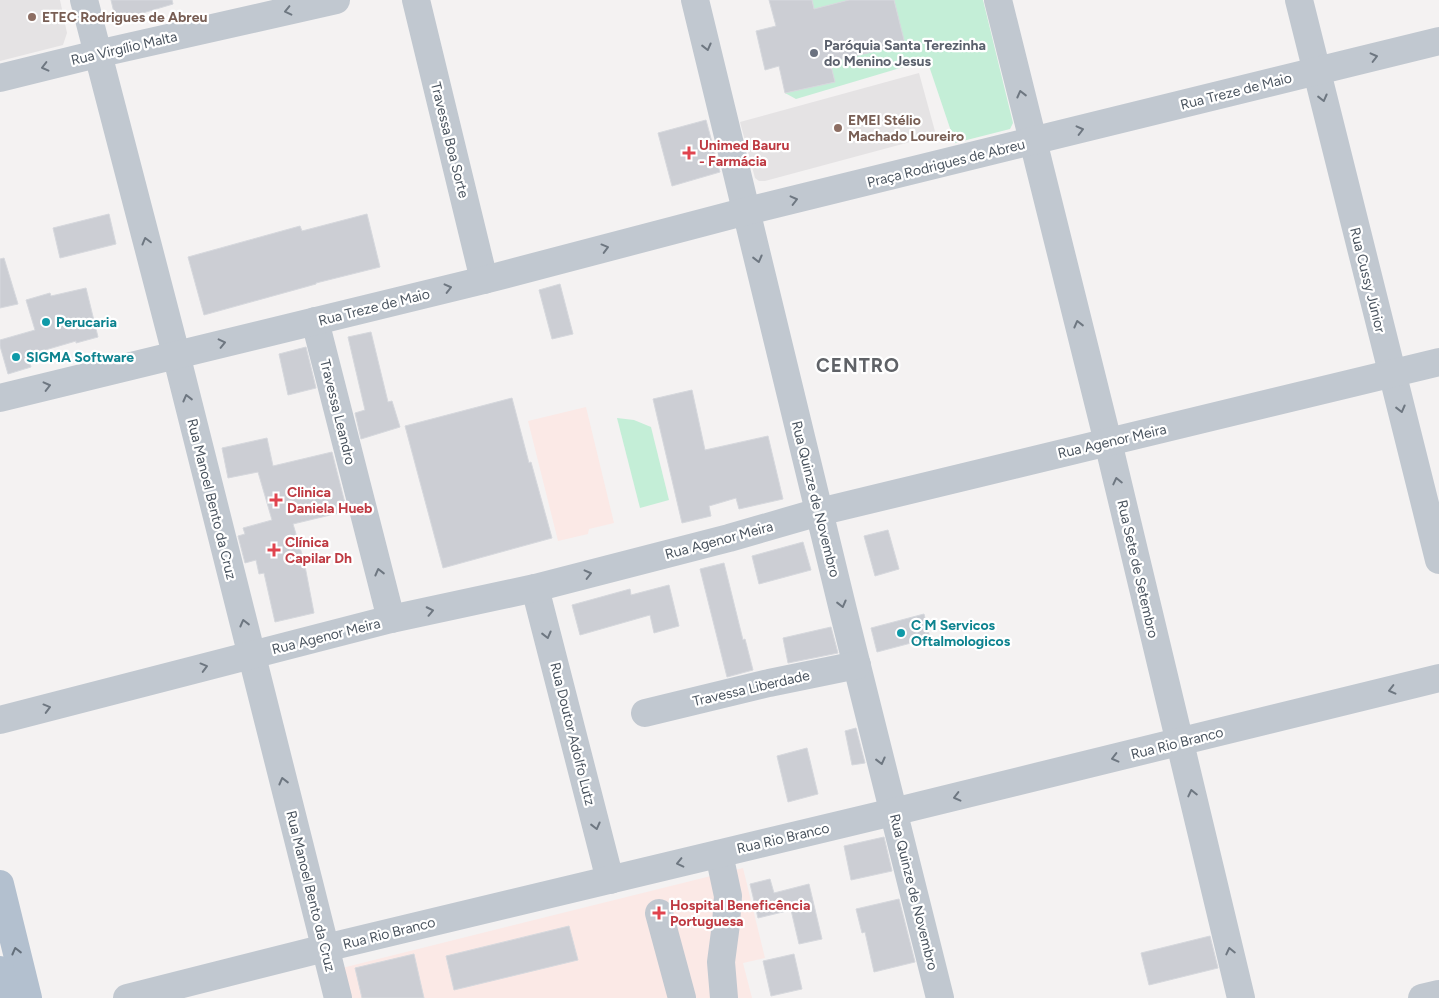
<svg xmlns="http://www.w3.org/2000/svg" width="1439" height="998" viewBox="0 0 1439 998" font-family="Figtree,sans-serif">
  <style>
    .education { fill: #e5e3e4 }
    .medical { fill: #fbe9e6 }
    .green { fill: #c4eed7 }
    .building { fill: #ccced4; stroke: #d6d8dd }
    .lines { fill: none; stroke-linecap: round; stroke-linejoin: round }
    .minor { stroke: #c1c8d0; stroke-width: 28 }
    .major { stroke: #b3c0cf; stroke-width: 28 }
    .oneway { stroke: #6e7781 }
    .oneway2 { stroke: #646f7b }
    .education-dot { fill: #8d6e63; stroke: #fff; stroke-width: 2 }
    .worship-dot { fill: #6b7280; stroke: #fff; stroke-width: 2 }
    .health-dot { fill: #e0444e; stroke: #fff; stroke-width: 2 }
    .culture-dot { fill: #0f9aa8; stroke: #fff; stroke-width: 2 }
    .labels { text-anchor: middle; stroke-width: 4.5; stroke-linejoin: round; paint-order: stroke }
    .education-label { font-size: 14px; font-weight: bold; fill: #785e54; stroke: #fff; text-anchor: start }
    .worship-label { font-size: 14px; font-weight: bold; fill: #5b616d; stroke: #fff; text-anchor: start }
    .street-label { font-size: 14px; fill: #4a545f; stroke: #fff }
    .health-label { font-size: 14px; font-weight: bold; fill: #be3a42; stroke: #fff; text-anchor: start }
    .culture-label { font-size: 14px; font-weight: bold; fill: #0d838f; stroke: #fff; text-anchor: start }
    .district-label { font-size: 19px; font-weight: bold; letter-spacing: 1px; fill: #5f6267; stroke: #fff }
  </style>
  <rect width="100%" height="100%" fill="#f4f2f2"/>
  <g class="education">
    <polygon points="0,0 60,0 67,33 63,45 0,61"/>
    <polygon points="919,73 936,135 765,181 759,181 755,178 740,122"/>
  </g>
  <g class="medical">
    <polygon points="586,407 614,523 589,529 588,534 558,541 528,421"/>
    <polygon points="743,868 765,958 743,963 752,998 350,998 342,968"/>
  </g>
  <g class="green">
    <polygon points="812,0 849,0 814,9"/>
    <polygon points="894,0 983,0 1013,123 1010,129 955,143 927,60 796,99 785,93 835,82 830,62 904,44"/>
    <polygon points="617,418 634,420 651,427 669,500 640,508"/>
  </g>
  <g class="building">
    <polygon points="111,0 172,0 173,4 116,21"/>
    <polygon points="769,0 812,0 814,9 849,0 894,0 905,44 830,62 835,82 785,93 779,66 765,70 756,31 776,26"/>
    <polygon points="706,120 720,172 672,186 658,133"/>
    <polygon points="109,214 116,244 60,258 53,228"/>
    <polygon points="367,214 380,267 316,283 316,284 204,315 188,257 300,226 302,231"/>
    <polygon points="4,258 18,304 0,308 0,259"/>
    <polygon points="560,284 573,334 552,339 539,290"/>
    <polygon points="86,288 98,337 76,343 76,341 28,355 31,367 8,374 0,346 0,340 35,330 26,300 50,293 51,296"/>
    <polygon points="371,332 388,402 392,401 400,427 361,439 355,413 365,410 348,337"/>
    <polygon points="306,347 316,388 288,395 279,354"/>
    <polygon points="692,390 705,450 768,436 783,499 739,509 736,498 709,506 711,516 682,523 653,399"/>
    <polygon points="512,398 529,463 531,462 552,538 443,568 405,426"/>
    <polygon points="267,438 273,466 332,452 347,511 293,524 304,561 314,613 275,622 264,573 259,574 256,560 245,563 238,536 245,534 243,528 272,520 258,472 228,478 222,448"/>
    <polygon points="888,530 899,569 875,576 864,536"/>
    <polygon points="803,542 811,570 759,584 752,556"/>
    <polygon points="724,563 743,640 745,639 753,670 727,677 700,569"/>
    <polygon points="669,585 679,626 654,633 650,615 580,635 572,605 630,589 631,595"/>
    <polygon points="924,614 930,638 877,652 871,628"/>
    <polygon points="831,627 838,653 788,663 783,638"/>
    <polygon points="856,728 865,763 852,765 845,731"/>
    <polygon points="807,748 818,794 788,802 777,756"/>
    <polygon points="884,837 892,871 851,880 844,846"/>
    <polygon points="770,879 774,893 809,884 822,939 799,944 791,910 758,918 750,884"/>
    <polygon points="899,899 915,962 874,972 865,932 862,933 856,909"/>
    <polygon points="569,926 578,960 454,990 446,956"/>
    <polygon points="1210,936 1218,968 1149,985 1141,953"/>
    <polygon points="414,954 424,998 362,998 355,968"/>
    <polygon points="794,954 802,989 771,996 763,961"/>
  </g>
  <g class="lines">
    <g class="minor">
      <polyline points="84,0 176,354 338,998"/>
      <polyline points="416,0 484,280"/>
      <polyline points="695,0 843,610 940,998"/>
      <polyline points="998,0 1108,442 1241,998"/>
      <polyline points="1299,0 1439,560"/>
      <polyline points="0,78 97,54 336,0"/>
      <polyline points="315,321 391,619"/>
      <polyline points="0,398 484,280 747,211 1439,41"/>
      <polyline points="535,588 610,880"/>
      <polyline points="645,713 769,683 857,665"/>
      <polyline points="0,720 391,619 535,588 729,538 819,512 1439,362"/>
      <polyline points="719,854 728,896 726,924 721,962 724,998"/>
      <polyline points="659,913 682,998"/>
      <polyline points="127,998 325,948 893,812 1439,678"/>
      <polyline points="1422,998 1439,994"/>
    </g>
    <g class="major">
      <polyline points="0,884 28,998"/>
      <polyline points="0,970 7,998"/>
    </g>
  </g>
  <defs><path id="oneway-chevron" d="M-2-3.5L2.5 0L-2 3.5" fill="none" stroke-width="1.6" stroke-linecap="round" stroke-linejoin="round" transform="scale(1.25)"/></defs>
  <g class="oneway">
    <use href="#oneway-chevron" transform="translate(288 11) rotate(167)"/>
    <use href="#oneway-chevron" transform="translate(707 47) rotate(76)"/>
    <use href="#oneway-chevron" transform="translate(1374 57) rotate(-14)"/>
    <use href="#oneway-chevron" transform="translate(45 67) rotate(166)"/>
    <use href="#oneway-chevron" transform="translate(1021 94) rotate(-104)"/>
    <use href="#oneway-chevron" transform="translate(1323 98) rotate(76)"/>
    <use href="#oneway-chevron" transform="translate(1080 130) rotate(-14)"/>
    <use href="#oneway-chevron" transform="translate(794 200) rotate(-14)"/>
    <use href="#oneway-chevron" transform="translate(146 241) rotate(-105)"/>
    <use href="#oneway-chevron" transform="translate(605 248) rotate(-15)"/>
    <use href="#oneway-chevron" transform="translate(758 259) rotate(76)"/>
    <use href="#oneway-chevron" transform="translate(448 288) rotate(-14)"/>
    <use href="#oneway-chevron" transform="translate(1078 324) rotate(-104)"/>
    <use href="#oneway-chevron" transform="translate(222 343) rotate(-13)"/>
    <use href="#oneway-chevron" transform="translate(47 386) rotate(-14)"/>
    <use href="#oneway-chevron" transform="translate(187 398) rotate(-104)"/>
    <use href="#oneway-chevron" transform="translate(1401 409) rotate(76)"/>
    <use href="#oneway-chevron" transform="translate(1117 481) rotate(-103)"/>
    <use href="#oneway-chevron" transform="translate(379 572) rotate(-104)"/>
    <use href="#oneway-chevron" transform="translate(588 574) rotate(-14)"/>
    <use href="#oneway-chevron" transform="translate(842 604) rotate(76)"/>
    <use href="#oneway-chevron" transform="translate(430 611) rotate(-12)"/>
    <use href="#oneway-chevron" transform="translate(244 623) rotate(-104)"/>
    <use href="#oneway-chevron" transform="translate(547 635) rotate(76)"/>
    <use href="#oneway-chevron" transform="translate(204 667) rotate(-15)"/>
    <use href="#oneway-chevron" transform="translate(1392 690) rotate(166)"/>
    <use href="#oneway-chevron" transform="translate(47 708) rotate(-15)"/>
    <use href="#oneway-chevron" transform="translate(1115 758) rotate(166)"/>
    <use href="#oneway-chevron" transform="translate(881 761) rotate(76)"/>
    <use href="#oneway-chevron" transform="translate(283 781) rotate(-104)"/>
    <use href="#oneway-chevron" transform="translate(1192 793) rotate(-103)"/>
    <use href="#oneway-chevron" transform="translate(957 797) rotate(166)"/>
    <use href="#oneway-chevron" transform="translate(596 826) rotate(76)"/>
    <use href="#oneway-chevron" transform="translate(680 863) rotate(167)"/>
    <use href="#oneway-chevron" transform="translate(1230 951) rotate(-103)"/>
  </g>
  <use class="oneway2" href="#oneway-chevron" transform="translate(16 951) rotate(-104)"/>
  <g class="education-dot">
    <circle cx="32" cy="17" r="5"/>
    <circle cx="838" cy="128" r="5"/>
  </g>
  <circle class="worship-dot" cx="814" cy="53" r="5"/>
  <g class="health-dot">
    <path d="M686.5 145.5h5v5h5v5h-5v5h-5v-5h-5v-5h5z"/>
    <path d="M273.5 492.5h5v5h5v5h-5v5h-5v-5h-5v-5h5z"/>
    <path d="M271.5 542.5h5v5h5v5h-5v5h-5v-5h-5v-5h5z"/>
    <path d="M656.5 905.5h5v5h5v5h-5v5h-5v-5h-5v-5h5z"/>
  </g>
  <g class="culture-dot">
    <circle cx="46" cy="322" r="5"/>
    <circle cx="16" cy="357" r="5"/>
    <circle cx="901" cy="633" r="5"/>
  </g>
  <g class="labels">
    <g class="education-label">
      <text x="42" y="22">ETEC Rodrigues de Abreu</text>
      <text x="848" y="125">EMEI Stélio<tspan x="848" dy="16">Machado Loureiro</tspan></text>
    </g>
    <g class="worship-label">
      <text x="824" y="50">Paróquia Santa Terezinha<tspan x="824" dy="16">do Menino Jesus</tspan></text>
    </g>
    <g class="street-label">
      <text transform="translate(124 48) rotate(-13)" y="5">Rua Virgílio Malta</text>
      <text transform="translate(1236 91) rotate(-14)" y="5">Rua Treze de Maio</text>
      <text transform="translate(450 140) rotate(76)" y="5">Travessa Boa Sorte</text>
      <text transform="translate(946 163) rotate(-14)" y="5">Praça Rodrigues de Abreu</text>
      <text transform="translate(1368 280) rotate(76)" y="5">Rua Cussy Júnior</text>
      <text transform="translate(374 307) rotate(-14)" y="5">Rua Treze de Maio</text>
      <text transform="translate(338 412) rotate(76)" y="5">Travessa Leandro</text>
      <text transform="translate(1112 441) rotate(-13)" y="5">Rua Agenor Meira</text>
      <text transform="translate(212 499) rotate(76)" y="5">Rua Manoel Bento da Cruz</text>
      <text transform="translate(816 499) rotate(76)" y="5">Rua Quinze de Novembro</text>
      <text transform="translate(719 540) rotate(-15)" y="5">Rua Agenor Meira</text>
      <text transform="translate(1138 569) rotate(77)" y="5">Rua Sete de Setembro</text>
      <text transform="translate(326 636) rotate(-14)" y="5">Rua Agenor Meira</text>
      <text transform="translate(751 688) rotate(-13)" y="5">Travessa Liberdade</text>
      <text transform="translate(573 734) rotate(76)" y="5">Rua Doutor Adolfo Lutz</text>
      <text transform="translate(1177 743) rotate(-14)" y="5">Rua Rio Branco</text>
      <text transform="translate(783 838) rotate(-13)" y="5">Rua Rio Branco</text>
      <text transform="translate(311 891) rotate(76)" y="5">Rua Manoel Bento da Cruz</text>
      <text transform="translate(914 892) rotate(76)" y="5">Rua Quinze de Novembro</text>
      <text transform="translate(389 933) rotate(-14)" y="5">Rua Rio Branco</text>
    </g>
    <g class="health-label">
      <text x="699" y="150">Unimed Bauru<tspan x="699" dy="16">- Farmácia</tspan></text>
      <text x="287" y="497">Clinica<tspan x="287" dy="16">Daniela Hueb</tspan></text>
      <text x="285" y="547">Clínica<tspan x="285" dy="16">Capilar Dh</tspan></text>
      <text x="670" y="910">Hospital Beneficência<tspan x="670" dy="16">Portuguesa</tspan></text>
    </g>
    <g class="culture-label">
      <text x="56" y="327">Perucaria</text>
      <text x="26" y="362">SIGMA Software</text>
      <text x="911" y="630">C M Servicos<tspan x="911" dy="16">Oftalmologicos</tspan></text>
    </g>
    <g class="district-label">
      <text x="858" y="372">CENTRO</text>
    </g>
  </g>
</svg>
